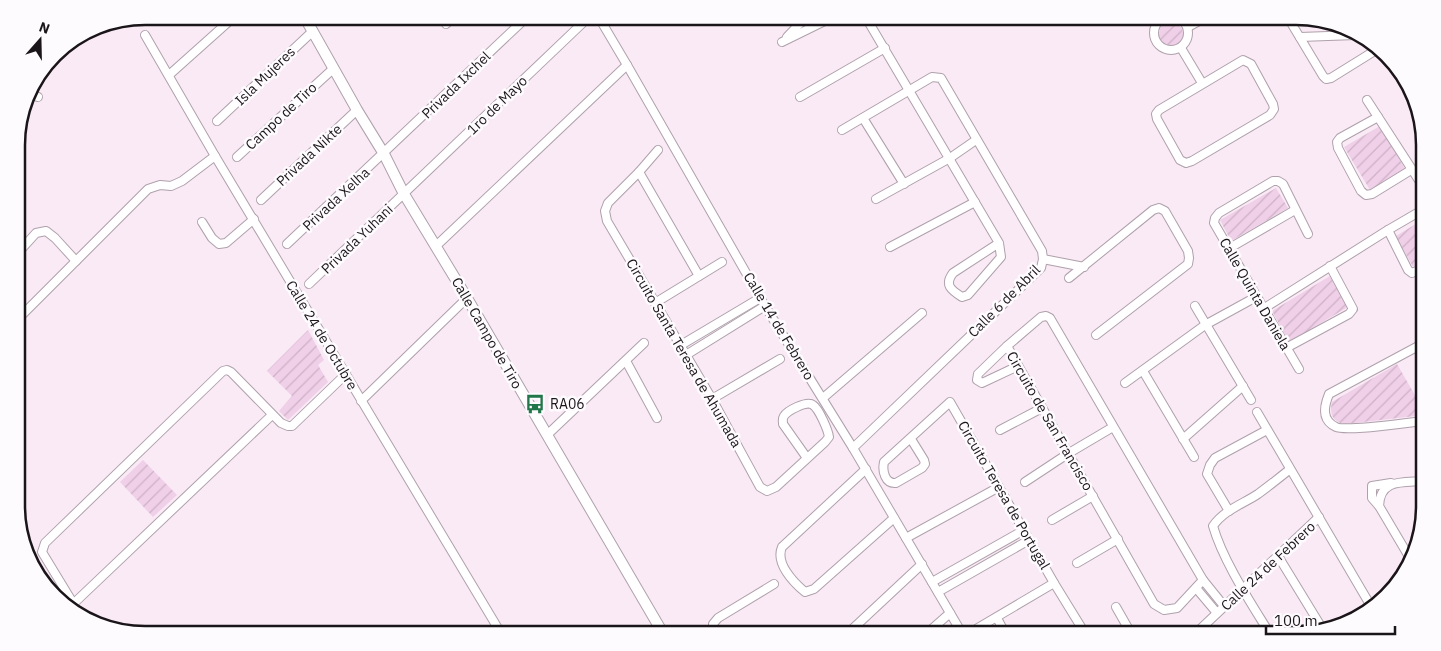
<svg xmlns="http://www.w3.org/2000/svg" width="1441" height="651" viewBox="0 0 1441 651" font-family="'IBM Plex Sans',sans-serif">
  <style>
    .garden { fill: url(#garden-furrows) }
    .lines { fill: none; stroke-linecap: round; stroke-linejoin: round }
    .minor-casing { stroke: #afa1ab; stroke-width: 10 }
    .tertiary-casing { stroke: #afa1ab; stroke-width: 12 }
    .minor { stroke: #fff; stroke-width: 8 }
    .tertiary { stroke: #fff; stroke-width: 10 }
    .labels { text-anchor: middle; stroke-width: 5; stroke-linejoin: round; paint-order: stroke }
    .street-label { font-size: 14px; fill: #1a1519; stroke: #fefbfe }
    .poi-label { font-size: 14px; fill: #1a1519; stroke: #fefbfe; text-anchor: start }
    .rim { fill: none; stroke: #1a1519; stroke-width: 2.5 }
  </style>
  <defs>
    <pattern id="garden-furrows" width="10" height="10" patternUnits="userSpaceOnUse" patternTransform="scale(1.25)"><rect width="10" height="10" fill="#f0cfe8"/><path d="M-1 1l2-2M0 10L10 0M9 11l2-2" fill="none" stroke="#cdb1c6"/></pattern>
  </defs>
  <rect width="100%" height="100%" fill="#f9eaf5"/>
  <g class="garden">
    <circle cx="1171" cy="34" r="12"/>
    <polygon points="1380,126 1405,169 1370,190 1344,147"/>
    <polygon points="1276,188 1288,208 1231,241 1220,220"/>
    <polygon points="1424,219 1424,261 1413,267 1396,236"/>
    <polygon points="1330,276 1348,307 1289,342 1272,311"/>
    <polygon points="308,330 324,360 318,365 328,382 288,420 279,411 292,396 267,371"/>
    <path d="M1397 364 1424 411V415L1346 424C1333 423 1329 414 1332 402Z"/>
    <polygon points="143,460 177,495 153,517 120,482"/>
  </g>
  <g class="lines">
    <defs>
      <g id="minor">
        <circle cx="1171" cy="33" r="17"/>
        <polyline points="598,16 627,65 765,306 853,448 963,635"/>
        <path d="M865 16 999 243 1001 257 968 295 962 297C951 290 944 285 953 273L999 243"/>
        <polyline points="1287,16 1323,76 1326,79 1331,78 1376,50"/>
        <polyline points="446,24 455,16"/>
        <polyline points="1188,27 1208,16"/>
        <polyline points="145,35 215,156 502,635"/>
        <polyline points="787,37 807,16"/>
        <polyline points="1300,37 1356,35"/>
        <polyline points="782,42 835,16"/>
        <polyline points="1181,48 1202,83"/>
        <polyline points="58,50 63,52"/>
        <polygon points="1243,60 1251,64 1273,104 1274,109 1270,115 1192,161 1186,163 1180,160 1157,119 1156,114 1159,110"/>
        <polyline points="169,75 235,16"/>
        <polyline points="28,93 38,97"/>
        <polyline points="800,97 885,48"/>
        <polyline points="1367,100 1424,188"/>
        <polyline points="1378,117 1340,138 1337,142 1338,148 1361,191 1366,195 1372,194 1411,170"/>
        <polyline points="863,118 904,184"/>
        <polyline points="217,121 313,31"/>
        <polyline points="842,130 932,77 941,78 1042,251 1043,259 1041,268 853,448"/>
        <path d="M658 150 639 172 608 203 605 211 607 221 712 399 760 487 767 491 776 487 825 442 829 437C828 430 819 409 813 405 807 400 787 411 784 416 782 419 783 421 783 424L807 458"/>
        <polyline points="237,157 334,68"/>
        <polyline points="639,172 699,276"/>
        <polyline points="876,199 950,158 976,140"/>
        <polyline points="261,200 357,110"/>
        <polyline points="202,222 212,238 219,244 226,243 254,219"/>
        <polyline points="1388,230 1408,270 1412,273 1424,268"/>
        <polyline points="287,244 528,16"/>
        <polyline points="436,246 627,65"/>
        <polyline points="890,247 975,202"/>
        <polyline points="1228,249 1295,210"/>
        <polyline points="17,254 36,233 46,231 55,238 76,261"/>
        <polyline points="1043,259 1084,267"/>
        <polyline points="1069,278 1153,210 1159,208 1165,211 1188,251 1189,258 1188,264 1096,335"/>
        <polyline points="309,284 590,16"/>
        <polyline points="655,303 722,262"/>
        <polyline points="1195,306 1251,400"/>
        <polyline points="1263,309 1388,230 1424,209"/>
        <polyline points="17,320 148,189 160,185 171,186 182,181 215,156"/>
        <path d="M1424 343 1329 394C1324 406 1321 420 1336 427 1347 432 1409 422 1425 421"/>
        <polyline points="681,345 760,298"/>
        <polyline points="1007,346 1154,604 1164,610 1177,608 1203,580"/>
        <polyline points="1286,348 1349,314 1353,309 1330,266"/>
        <polyline points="686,355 765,306"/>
        <polyline points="626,361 657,418"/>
        <polyline points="1018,366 982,383 977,380 978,374 1007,346 1041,317 1046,316 1050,318 1203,580 1224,606"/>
        <polyline points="1299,369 1214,223 1215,218 1219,213 1273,181 1278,181 1283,184 1308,234"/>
        <polyline points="1143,371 1194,457"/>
        <polyline points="1125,383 1205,325 1256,297"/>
        <polyline points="823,398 922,313"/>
        <polyline points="712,399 780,359"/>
        <polyline points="361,401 467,298"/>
        <polyline points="1257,412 1372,608"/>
        <polyline points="1000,430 1042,408"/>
        <polyline points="547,435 644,343"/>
        <path d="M911 439 924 460 925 464 922 468 896 483C885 484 882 471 884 462L950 402 1054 583 1086 635"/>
        <polyline points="1183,439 1243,386"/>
        <path d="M866 469 782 547C775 563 793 582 805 592L814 589 894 518"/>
        <polyline points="1025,482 1069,453 1113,427"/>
        <polyline points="1379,506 1372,498 1372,486 1391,483"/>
        <polyline points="1229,511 1207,474 1210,465 1215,458 1267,430"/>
        <polyline points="1052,520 1093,496"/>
        <polyline points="906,538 999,487"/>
        <polyline points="1278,556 1322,628"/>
        <path d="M1411 560 1379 506C1380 478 1404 483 1425 481"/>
        <polyline points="1077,563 1118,539"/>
        <polyline points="932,582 1024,530"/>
        <polyline points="1196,588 1217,613"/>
        <polyline points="938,592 1029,540"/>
        <polyline points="73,603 42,552 45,543 223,371 227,370 231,372 281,423 288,426 292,426 346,374"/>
        <polyline points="71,606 272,415"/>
        <polyline points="1116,607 1132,635"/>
        <polyline points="997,618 1006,635"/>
        <path d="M1270 634C1251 603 1223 561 1213 526 1224 510 1243 504 1258 494 1269 486 1279 478 1289 470"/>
        <polyline points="716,635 713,624 718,618 774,584"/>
        <polyline points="846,635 922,564"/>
        <polyline points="925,635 950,613"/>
        <polyline points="966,635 1054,583"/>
        <polyline points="1194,635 1319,517"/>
      </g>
      <polyline id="tertiary" points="304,16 357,110 384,154 404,194 467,298 664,635"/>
    </defs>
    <use href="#minor" class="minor-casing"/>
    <use href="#tertiary" class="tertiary-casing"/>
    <use href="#minor" class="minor"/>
    <use href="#tertiary" class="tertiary"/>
  </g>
  <defs>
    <symbol id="bus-bare" viewBox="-9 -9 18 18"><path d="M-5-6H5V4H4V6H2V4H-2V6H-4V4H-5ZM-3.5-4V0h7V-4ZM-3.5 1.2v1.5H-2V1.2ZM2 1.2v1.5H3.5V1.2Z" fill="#21774a" stroke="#fefbfe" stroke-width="2.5" paint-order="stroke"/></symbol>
  </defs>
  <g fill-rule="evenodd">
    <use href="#bus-bare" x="521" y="390" width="28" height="28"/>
  </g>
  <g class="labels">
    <g class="street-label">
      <text transform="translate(265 76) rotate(-44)" y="5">Isla Mujeres</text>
      <text transform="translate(456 85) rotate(-44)" y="5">Privada Ixchel</text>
      <text transform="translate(497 105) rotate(-44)" y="5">1ro de Mayo</text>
      <text transform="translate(281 116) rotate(-43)" y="5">Campo de Tiro</text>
      <text transform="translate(309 155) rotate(-43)" y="5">Privada Nikte</text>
      <text transform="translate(336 199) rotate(-43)" y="5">Privada Xelha</text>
      <text transform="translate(357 239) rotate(-44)" y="5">Privada Yuhani</text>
      <text transform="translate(1255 294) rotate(60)" y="5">Calle Quinta Daniela</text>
      <text transform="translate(1004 301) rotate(-45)" y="5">Calle 6 de Abril</text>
      <text transform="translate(779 326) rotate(59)" y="5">Calle 14 de Febrero</text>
      <text transform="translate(487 333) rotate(60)" y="5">Calle Campo de Tiro</text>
      <text transform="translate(322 335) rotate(59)" y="5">Calle 24 de Octubre</text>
      <text transform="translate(684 353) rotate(60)" y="5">Circuito Santa Teresa de Ahumada</text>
      <text transform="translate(1050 421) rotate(60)" y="5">Circuito de San Francisco</text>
      <text transform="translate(1004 495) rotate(60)" y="5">Circuito Teresa de Portugal</text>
      <text transform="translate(1268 566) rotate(-43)" y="5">Calle 24 de Febrero</text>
    </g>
    <g class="poi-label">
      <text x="550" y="409">RA06</text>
    </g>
  </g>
  <path d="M0 0H1441V651H0ZM145 25H1296A120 120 0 0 1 1416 145V506A120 120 0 0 1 1296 626H145A120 120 0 0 1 25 506V145A120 120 0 0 1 145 25Z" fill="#fefbfe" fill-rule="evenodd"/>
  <path class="rim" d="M145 25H1296A120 120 0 0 1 1416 145V506A120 120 0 0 1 1296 626H145A120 120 0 0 1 25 506V145A120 120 0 0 1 145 25Z"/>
  <g transform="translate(40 40) rotate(20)" stroke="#fefbfe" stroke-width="4" paint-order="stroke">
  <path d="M0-4L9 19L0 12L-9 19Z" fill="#1a1519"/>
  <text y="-8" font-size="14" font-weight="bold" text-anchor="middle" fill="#1a1519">N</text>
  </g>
  <path d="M1266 626v8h129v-8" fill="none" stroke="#1a1519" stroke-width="2.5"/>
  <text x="1274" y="626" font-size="15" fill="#1a1519" stroke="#fefbfe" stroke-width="4" paint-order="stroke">100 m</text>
</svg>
